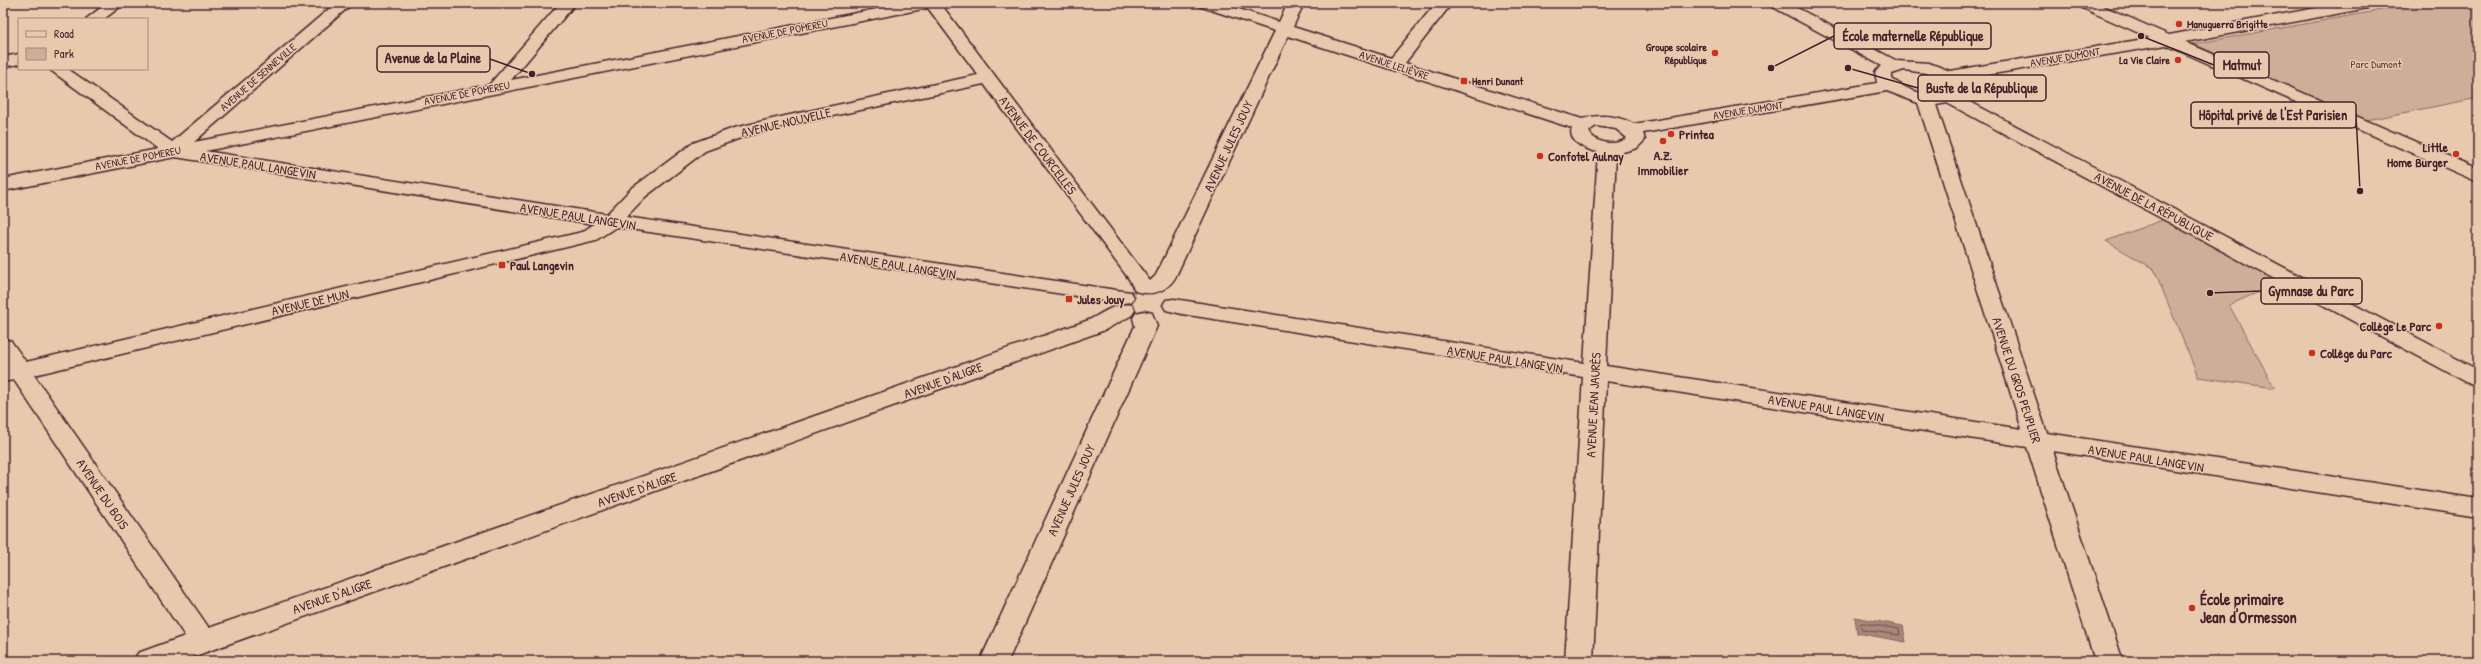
<svg xmlns="http://www.w3.org/2000/svg" width="2481" height="664" viewBox="0 0 2481 664" font-family="'Patrick Hand',sans-serif">
  <style>
    .green { fill: #ceae99; stroke: #8c6662 }
    .water { fill: #a9877a; stroke: #835d5a }
    .lines { fill: none; stroke-linecap: round; stroke-linejoin: round }
    .shore { stroke: #70494b; stroke-width: 1 }
    .minor-casing { stroke: #4a1f2b; stroke-width: 3 }
    .minor { fill: #e7caae; fill-rule: evenodd }
    .poi-dot { fill: #c8321e; stroke: #e7caae; stroke-width: 1.5 }
    .labels { text-anchor: middle; stroke-width: 3; stroke-linejoin: round; paint-order: stroke }
    .far-poi-label { font-size: 11px; font-weight: bold; fill: #4a1f2b; stroke: #e7caae; text-anchor: start }
    .far-street-label { font-size: 11px; fill: #4a1f2b; stroke: #e7caae }
    .far-park-label { font-size: 11px; fill: #5e343c; stroke: #e7caae }
    .street-label { font-size: 13px; fill: #4a1f2b; stroke: #e7caae }
    .poi-label { font-size: 13px; font-weight: bold; fill: #4a1f2b; stroke: #e7caae; text-anchor: start }
    .near-poi-label { font-size: 16px; font-weight: bold; fill: #4a1f2b; stroke: #e7caae; text-anchor: start }
    .leader { fill: none; stroke: #4a1f2b; stroke-width: 1.5 }
    .callout-dot { fill: #4a1f2b; stroke: #e7caae; stroke-width: 1.5 }
    .callout { fill: #e7caae; stroke: #4a1f2b; stroke-width: 1.5 }
    .callout-label { font-size: 14px; text-anchor: middle; font-weight: bold; fill: #4a1f2b }
  </style>
  <rect width="100%" height="100%" fill="#e7caae"/>
  <filter id="ink" filterUnits="userSpaceOnUse"><feTurbulence type="fractalNoise" baseFrequency=".025" numOctaves="2"/><feDisplacementMap in="SourceGraphic" scale="8" xChannelSelector="R" yChannelSelector="G"/><feConvolveMatrix kernelMatrix="1 2 1 2 8 2 1 2 1" color-interpolation-filters="sRGB"/></filter>
  <g filter="url(#ink)">
    <g class="green">
      <polygon points="2420,3 2478,3 2478,98 2367,120 2193,44"/>
      <polygon points="2165,219 2282,282 2229,305 2275,388 2198,377 2154,269 2106,241"/>
    </g>
    <polygon class="water" points="1855,617 1903,626 1906,642 1857,633"/>
    <g class="lines">
      <polygon class="shore" points="1863,623 1899,629 1900,635 1862,630 1860,624"/>
      <defs>
        <g id="minor">
          <polygon points="107,3 125,3 104,19 86,19"/>
          <path d="M336 3H353L194 142 489 85 560 3H576L511 80 908 3H940L1150 281 1156 275 1275 31 1199 6 1196 3H1220L1279 22 1288 3H1304L1293 27 1391 58 1436 3H1452L1405 63 1582 119C1599 114 1617 115 1634 124L1877 83 1875 72 1882 66 1771 6 1768 3H1788L1897 61 1929 63 1950 71 2150 38 2078 6 2075 3H2096L2169 35 2343 3H2376L2368 8 2185 42 2478 169V182L2166 45 1963 79 1967 91 1961 97 2478 370V386L2470 384 1947 103 1936 105 2047 433 2478 499V517L2053 451 2123 661H2095L2027 447 1606 381 1593 661H1565L1583 377 1182 314 1166 310 1163 305 1166 300 1174 299 1584 363 1598 152C1587 150 1567 142 1572 128L1288 36 1175 278C1165 293 1152 296 1135 291L1129 279 984 84 785 126 746 136 705 151 645 197 626 217 1123 291 1131 292 1134 297 1131 302 1123 303 616 227 596 240 34 375 209 628 1089 320C1103 313 1116 302 1132 305L1135 310 1132 315 1105 330 181 661H134L138 653 185 636 14 380 3 382V368L6 367 3 363V339L11 341 26 362 582 232 594 224 175 157 3 191V179L158 149 49 69H68L172 142ZM928 8 978 75 785 116 734 128 693 143 631 189 607 214 205 151ZM1904 70 1926 73 1948 83 1949 89C1932 101 1907 90 1892 79V74ZM1887 91 1918 103 2022 429 1606 366 1616 154 1637 148 1645 140 1643 133ZM1596 126 1616 129 1627 138C1617 146 1599 144 1591 135L1589 131Z"/>
          <polygon points="19,54 19,64 3,67 3,57"/>
          <polygon points="1144,311 1152,313 1157,326 1008,661 980,661 1135,326 1133,318 1136,313"/>
        </g>
      </defs>
      <use href="#minor" class="minor-casing"/>
      <use href="#minor" class="minor"/>
    </g>
  </g>
  <g class="poi-dot">
    <circle cx="2179" cy="24" r="4"/>
    <circle cx="1715" cy="53" r="4"/>
    <circle cx="2178" cy="60" r="4"/>
    <rect x="1460" y="77" width="8" height="8" rx="2"/>
    <circle cx="1671" cy="134" r="4"/>
    <circle cx="1663" cy="141" r="4"/>
    <circle cx="2456" cy="154" r="4"/>
    <circle cx="1540" cy="156" r="4"/>
    <rect x="498" y="261" width="8" height="8" rx="2"/>
    <rect x="1065" y="295" width="8" height="8" rx="2"/>
    <circle cx="2439" cy="326" r="4"/>
    <circle cx="2312" cy="353" r="4"/>
    <circle cx="2192" cy="608" r="4"/>
  </g>
  <g class="labels">
    <g class="far-poi-label">
      <text x="2187" y="28">Manuguerra Brigitte</text>
      <text x="1707" y="51" text-anchor="end">Groupe scolaire<tspan x="1707" dy="13">République</tspan></text>
      <text x="2170" y="64" text-anchor="end">La Vie Claire</text>
      <text x="1472" y="85">Henri Dunant</text>
    </g>
    <g class="far-street-label">
      <text transform="translate(785 31) rotate(-11)" y="4">AVENUE DE POMEREU</text>
      <text transform="translate(2065 57) rotate(-10)" y="4">AVENUE DUMONT</text>
      <text transform="translate(1394 65) rotate(18)" y="4">AVENUE LELIÈVRE</text>
      <text transform="translate(258 77) rotate(-41)" y="4">AVENUE DE SENNEVILLE</text>
      <text transform="translate(467 93) rotate(-11)" y="4">AVENUE DE POMEREU</text>
      <text transform="translate(1748 110) rotate(-9)" y="4">AVENUE DUMONT</text>
      <text transform="translate(138 158) rotate(-11)" y="4">AVENUE DE POMEREU</text>
    </g>
    <g class="far-park-label">
      <text x="2376" y="68">Parc Dumont</text>
    </g>
    <g class="street-label">
      <text transform="translate(786 122) rotate(-13)" y="5">AVENUE NOUVELLE</text>
      <text transform="translate(1038 145) rotate(53)" y="5">AVENUE DE COURCELLES</text>
      <text transform="translate(1228 146) rotate(-65)" y="5">AVENUE JULES JOUY</text>
      <text transform="translate(258 165) rotate(9)" y="5">AVENUE PAUL LANGEVIN</text>
      <text transform="translate(2154 206) rotate(28)" y="5">AVENUE DE LA RÉPUBLIQUE</text>
      <text transform="translate(578 216) rotate(9)" y="5">AVENUE PAUL LANGEVIN</text>
      <text transform="translate(898 265) rotate(9)" y="5">AVENUE PAUL LANGEVIN</text>
      <text transform="translate(310 302) rotate(-13)" y="5">AVENUE DE MUN</text>
      <text transform="translate(1505 359) rotate(9)" y="5">AVENUE PAUL LANGEVIN</text>
      <text transform="translate(943 380) rotate(-20)" y="5">AVENUE D'ALIGRE</text>
      <text transform="translate(2017 380) rotate(72)" y="5">AVENUE DU GROS PEUPLIER</text>
      <text transform="translate(1593 405) rotate(-87)" y="5">AVENUE JEAN JAURÈS</text>
      <text transform="translate(1826 408) rotate(9)" y="5">AVENUE PAUL LANGEVIN</text>
      <text transform="translate(2146 458) rotate(9)" y="5">AVENUE PAUL LANGEVIN</text>
      <text transform="translate(637 489) rotate(-19)" y="5">AVENUE D'ALIGRE</text>
      <text transform="translate(1071 490) rotate(-66)" y="5">AVENUE JULES JOUY</text>
      <text transform="translate(103 494) rotate(56)" y="5">AVENUE DU BOIS</text>
      <text transform="translate(332 596) rotate(-19)" y="5">AVENUE D'ALIGRE</text>
    </g>
    <g class="poi-label">
      <text x="1679" y="139">Printea</text>
      <text x="2448" y="152" text-anchor="end">Little<tspan x="2448" dy="15">Home Burger</tspan></text>
      <text x="1663" y="160" text-anchor="middle">A.Z.<tspan x="1663" dy="15">Immobilier</tspan></text>
      <text x="1548" y="161">Confotel Aulnay</text>
      <text x="510" y="270">Paul Langevin</text>
      <text x="1077" y="304">Jules Jouy</text>
      <text x="2431" y="331" text-anchor="end">Collège Le Parc</text>
      <text x="2320" y="358">Collège du Parc</text>
    </g>
    <g class="near-poi-label">
      <text x="2200" y="605">École primaire<tspan x="2200" dy="18">Jean d'Ormesson</tspan></text>
    </g>
  </g>
  <path class="leader" d="M1771 68L1834 36M532 74L490 59M2141 36L2214 65M1848 68L1918 88M2360 191L2356 115M2210 293L2261 291"/>
  <g class="callout-dot">
    <circle cx="1771" cy="68" r="4"/>
    <circle cx="532" cy="74" r="4"/>
    <circle cx="2141" cy="36" r="4"/>
    <circle cx="1848" cy="68" r="4"/>
    <circle cx="2360" cy="191" r="4"/>
    <circle cx="2210" cy="293" r="4"/>
  </g>
  <g class="callout">
    <rect x="1834" y="23" width="157" height="26" rx="4"/>
    <rect x="377" y="46" width="113" height="26" rx="4"/>
    <rect x="2214" y="52" width="55" height="26" rx="4"/>
    <rect x="1918" y="75" width="128" height="26" rx="4"/>
    <rect x="2191" y="102" width="165" height="26" rx="4"/>
    <rect x="2261" y="278" width="101" height="26" rx="4"/>
  </g>
  <g class="callout-label">
    <text x="1913" y="41">École maternelle République</text>
    <text x="433" y="63">Avenue de la Plaine</text>
    <text x="2242" y="70">Matmut</text>
    <text x="1982" y="93">Buste de la République</text>
    <text x="2273" y="120">Hôpital privé de l'Est Parisien</text>
    <text x="2311" y="296">Gymnase du Parc</text>
  </g>
  <rect width="2481" height="664" fill="none" stroke="#e7caae" stroke-width="16"/>
  <rect x="8" y="8" width="2465" height="648" fill="none" stroke="#4a1f2b" stroke-width="1.5" filter="url(#ink)"/>
  <rect x="18" y="18" width="130" height="52" fill="#e7caae" stroke="#a8867a"/>
  <rect x="26" y="31" width="20" height="6" fill="#e7caae" stroke="#a8867a"/>
  <text x="54" y="38" font-size="12" fill="#4a1f2b">Road</text>
  <rect x="26" y="48" width="20" height="12" fill="#ceae99" stroke="#a8867a"/>
  <text x="54" y="58" font-size="12" fill="#4a1f2b">Park</text>
</svg>
